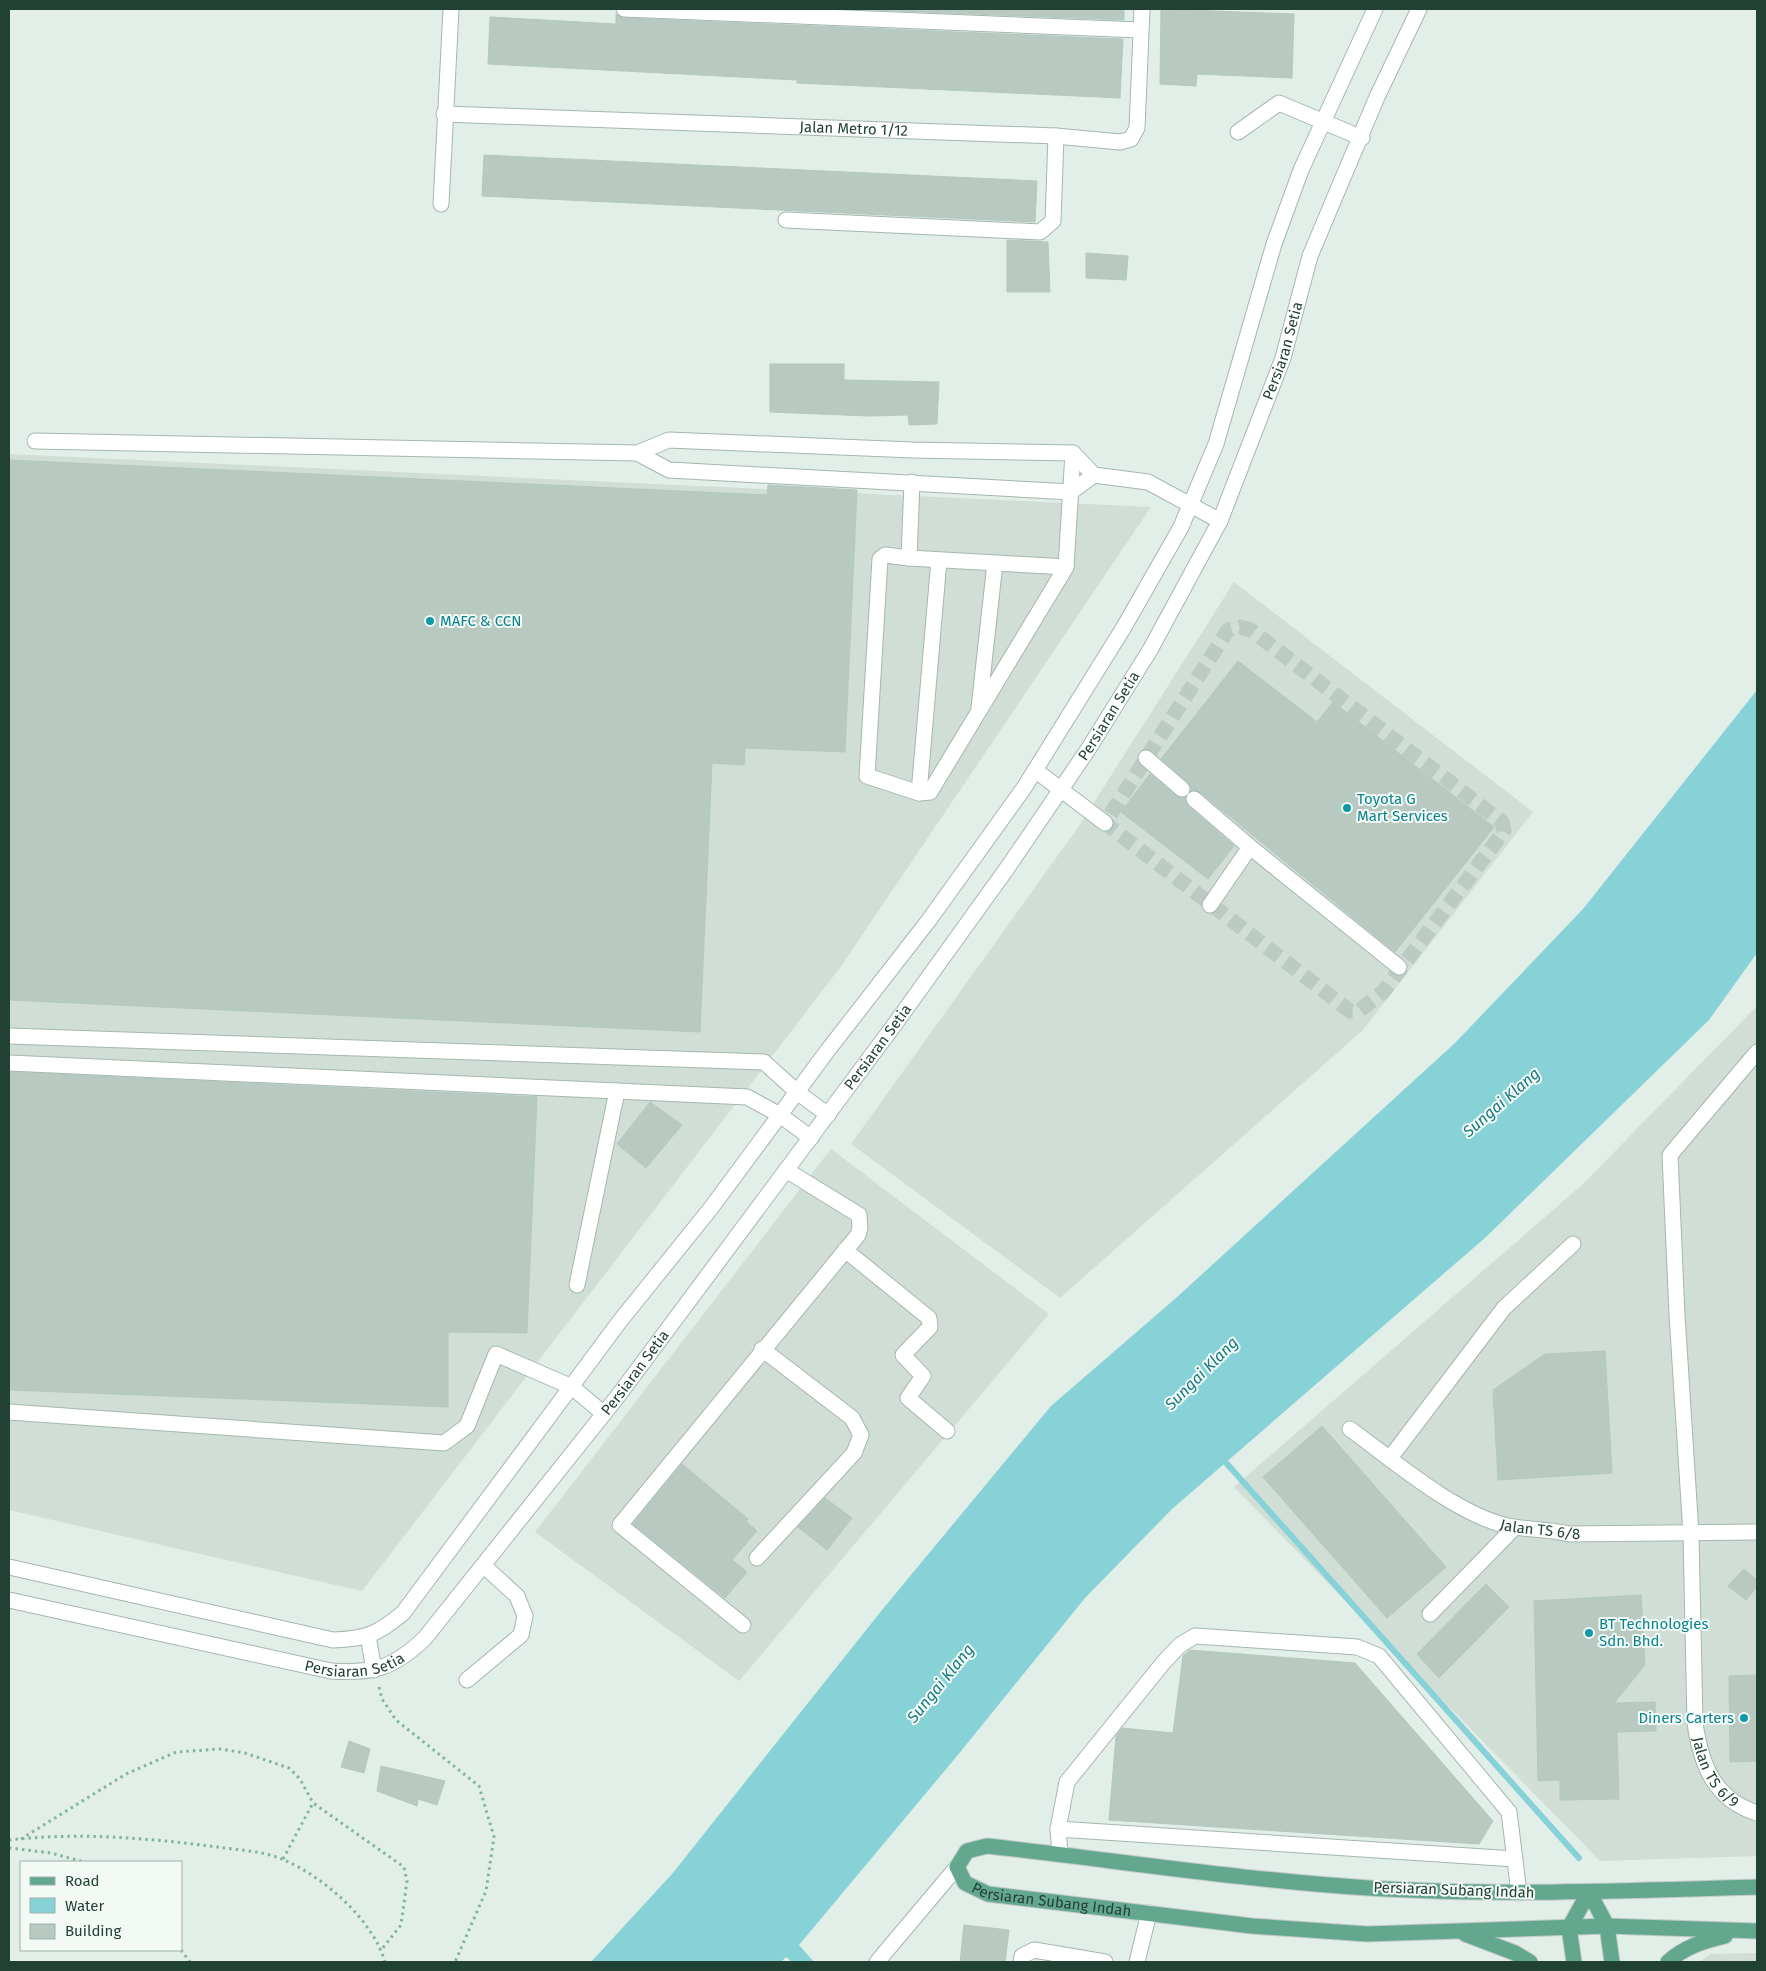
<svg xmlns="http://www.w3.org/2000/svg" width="1766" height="1971" viewBox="0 0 1766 1971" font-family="'Fira Sans',sans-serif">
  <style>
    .built { fill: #d0ded6 }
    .water { fill: #86d2d7 }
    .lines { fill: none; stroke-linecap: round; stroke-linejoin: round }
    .stream { stroke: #86d2d7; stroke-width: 6 }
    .building { fill: #b7c9c0; stroke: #b4c8be }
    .minor-tunnel { stroke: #bbcbc4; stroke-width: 15; stroke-dasharray: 15 8; stroke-linecap: butt }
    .minor-casing { stroke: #a4b7af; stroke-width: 17 }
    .major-casing { stroke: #c1cac6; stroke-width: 17 }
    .path { stroke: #80b49f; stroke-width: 3; stroke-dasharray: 2.5 4; stroke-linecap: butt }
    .minor { stroke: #fff; stroke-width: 15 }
    .major { stroke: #63a78f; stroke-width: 15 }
    .culture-dot { fill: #0f9aa8; stroke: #f3faf6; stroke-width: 2 }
    .labels { text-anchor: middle; stroke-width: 4; stroke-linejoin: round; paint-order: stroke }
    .street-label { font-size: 15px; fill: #214135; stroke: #f3faf6 }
    .culture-label { font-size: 15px; fill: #0d838f; stroke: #f3faf6; text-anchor: start }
    .water-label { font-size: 16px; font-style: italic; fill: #157a82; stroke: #f3faf6 }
  </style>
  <rect width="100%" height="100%" fill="#e2eee8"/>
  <g class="built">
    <polygon points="9,454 1151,507 842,965 362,1591 9,1510"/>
    <polygon points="1234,582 1533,812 1363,1030 1060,1298 851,1144 1079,826"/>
    <polygon points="1757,1006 1757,1856 1600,1861 1234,1487 1583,1184"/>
    <polygon points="831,1149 1049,1314 739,1681 535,1532"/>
    <polygon points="1757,1953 1757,1962 1700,1962 1710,1954"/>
  </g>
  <polygon class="water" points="1757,690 1757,953 1709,1020 1486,1237 1172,1509 1085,1598 957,1756 799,1945 814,1962 792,1962 786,1957 781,1962 591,1962 672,1874 882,1610 1051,1406 1176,1298 1455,1043 1583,909"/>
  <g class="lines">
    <polyline class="stream" points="1220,1456 1579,1858"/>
  </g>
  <g class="building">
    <polygon points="848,9 1124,9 1124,20"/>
    <polygon points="1161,9 1294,14 1292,78 1197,74 1196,86 1160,84"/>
    <polygon points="616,14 624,18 1123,39 1120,98 797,83 797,80 488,64 490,17 616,24"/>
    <polygon points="484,155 1037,181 1035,222 482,196"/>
    <polygon points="1007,240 1048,242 1050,292 1007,292"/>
    <polygon points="1086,253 1128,256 1126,280 1086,278"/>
    <polygon points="770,364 844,364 844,380 939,382 937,424 909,425 908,415 870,416 770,412"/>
    <polygon points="9,460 767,495 768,485 857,490 845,752 745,748 744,765 712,763 700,1032 9,1000"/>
    <polygon points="1238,661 1317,722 1333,702 1494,827 1395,952 1200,792 1191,790 1188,782 1161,759"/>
    <polygon points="1150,774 1176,796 1185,798 1188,806 1234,846 1208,879 1121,812"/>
    <polygon points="9,1072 537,1097 527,1333 448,1332 448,1407 9,1390"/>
    <polygon points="650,1102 682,1125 646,1168 617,1144"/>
    <polygon points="1605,1351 1612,1473 1498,1480 1493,1390 1545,1354"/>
    <polygon points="1322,1426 1446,1567 1387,1618 1263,1477"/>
    <polygon points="682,1464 748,1519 746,1521 757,1531 732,1560 747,1572 725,1598 633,1524"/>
    <polygon points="825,1498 852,1518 827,1550 798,1527"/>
    <polygon points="1744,1569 1757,1580 1757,1587 1746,1600 1728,1586"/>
    <polygon points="1486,1584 1509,1607 1439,1678 1417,1654"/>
    <polygon points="1641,1595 1645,1665 1614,1703 1655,1702 1656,1731 1617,1732 1619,1799 1560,1800 1560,1780 1538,1781 1534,1601"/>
    <polygon points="1190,1650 1355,1663 1493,1821 1479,1844 1109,1820 1116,1736 1122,1728 1173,1733 1183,1656"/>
    <polygon points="1757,1675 1757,1761 1730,1762 1729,1676"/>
    <polygon points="349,1741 370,1749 364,1773 341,1767"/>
    <polygon points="381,1766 445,1781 437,1805 418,1799 417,1806 377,1791"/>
    <polygon points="964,1925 1009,1930 1005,1962 960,1962"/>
  </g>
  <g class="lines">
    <polygon class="minor-tunnel" points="1240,627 1251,630 1502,822 1504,831 1383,992 1359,1011 1350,1011 1105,823 1228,630"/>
    <defs>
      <g id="minor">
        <polyline points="624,9 1140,30"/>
        <path id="s1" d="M444 114 1056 136 1120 142 1131 139 1137 128 1142 9"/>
        <polyline points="1238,132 1279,103 1362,138"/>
        <polyline points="441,204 451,9"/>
        <polyline points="786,220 1040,232 1053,221 1056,136"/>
        <polyline points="35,441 637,453 669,440 912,450 1073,453 1094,475 1148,482 1220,521"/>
        <polyline points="637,453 669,470 1071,492 1094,475"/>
        <polyline points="912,482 909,558 885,555 880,559 867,776 919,793 930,792 1066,567 1073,453"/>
        <polyline points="909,558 1066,567"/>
        <polyline points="979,708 995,563"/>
        <polyline points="1146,758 1182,789"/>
        <polyline points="1035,770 1105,823"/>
        <polyline points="919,793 939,560"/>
        <polyline points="1194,799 1250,847 1399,967"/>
        <polyline points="1210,905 1250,847"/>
        <polyline points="9,1036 764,1062 797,1092 828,1115"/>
        <path id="s2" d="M1757 1052 1670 1155 1677 1315 1691 1534 1695 1723C1701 1765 1714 1799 1757 1813"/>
        <polyline points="9,1063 747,1097 780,1115 811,1138"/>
        <polyline points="845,1250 929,1318 930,1327 903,1355 923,1376 908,1398 947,1431"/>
        <polyline points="577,1285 617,1091"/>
        <polyline points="9,1412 444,1443 467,1426 496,1354 572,1387 604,1414"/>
        <path id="s3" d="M1350 1429C1394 1461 1455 1514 1508 1526 1528 1530 1549 1529 1569 1534L1757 1532"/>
        <polyline points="1390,1458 1504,1308 1573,1244"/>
        <polyline points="757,1558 854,1453 861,1435 852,1418 762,1349"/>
        <path d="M9 1567 333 1640C366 1639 378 1634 403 1613L620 1321 711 1208 828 1050 929 920 1024 788 1124 627 1181 527 1216 444 1274 244 1301 170 1375 9"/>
        <path id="s4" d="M9 1600 331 1671C373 1674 394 1668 425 1638L618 1396 895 1024 1008 867 1089 748 1150 650 1220 521 1283 358 1310 256 1377 97 1419 9"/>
        <polyline points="1430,1614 1515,1527"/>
        <polyline points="743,1625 620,1525 858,1235 860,1228 859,1215 786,1170"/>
        <polyline points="368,1636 374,1670"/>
        <polyline points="467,1680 521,1635 525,1616 517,1596 484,1566"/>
        <polyline points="1058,1829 1067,1782 1163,1663 1180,1645 1195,1636 1357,1647 1379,1656 1509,1812 1519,1893"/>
        <polyline points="1060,1854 1058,1829 1515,1859"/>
        <polyline points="877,1962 957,1867"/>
        <polyline points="1021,1962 1022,1956 1034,1950 1105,1962"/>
        <polyline points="1137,1962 1149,1913"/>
      </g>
      <g id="major">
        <path id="s5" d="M1757 1887C1628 1891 1499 1896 1369 1888 1242 1880 1114 1860 987 1846L967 1851 957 1867 965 1883 988 1894 1252 1926 1367 1934 1607 1926 1757 1931"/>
        <polyline points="1589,1892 1607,1926 1612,1962"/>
        <polyline points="1465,1934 1515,1953 1530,1962"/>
        <polyline points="1574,1962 1569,1928 1589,1892"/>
        <path d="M1668 1962C1684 1947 1704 1941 1725 1936"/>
      </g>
    </defs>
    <use href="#minor" class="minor-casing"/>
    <use href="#major" class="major-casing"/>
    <g class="path">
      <polyline points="379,1687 382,1699 396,1720 479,1786 494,1837 486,1891 455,1962"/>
      <polyline points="21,1839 126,1774 176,1752 220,1749 245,1753 289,1768 300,1779 313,1803"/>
      <path d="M9 1840C78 1832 148 1838 217 1847 238 1850 265 1851 284 1860 324 1877 373 1920 385 1962"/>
      <polyline points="9,1848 51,1853 84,1862"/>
      <polyline points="283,1859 313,1803 404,1867 407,1881 401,1925 382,1949"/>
      <polyline points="181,1950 190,1962"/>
    </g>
    <use href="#minor" class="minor"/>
    <use href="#major" class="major"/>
  </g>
  <g class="culture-dot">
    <circle cx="430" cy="621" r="5"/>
    <circle cx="1347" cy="808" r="5"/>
    <circle cx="1589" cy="1633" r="5"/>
    <circle cx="1744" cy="1718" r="5"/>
  </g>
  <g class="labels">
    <g class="street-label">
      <text dy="5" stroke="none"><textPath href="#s1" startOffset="410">Jalan Metro 1/12</textPath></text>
      <text dy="5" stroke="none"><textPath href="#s4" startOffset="1988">Persiaran Setia</textPath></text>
      <text dy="5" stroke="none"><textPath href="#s4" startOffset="1582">Persiaran Setia</textPath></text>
      <text dy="5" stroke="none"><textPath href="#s4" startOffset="1178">Persiaran Setia</textPath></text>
      <text dy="5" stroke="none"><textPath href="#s4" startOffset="772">Persiaran Setia</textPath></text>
      <text dy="5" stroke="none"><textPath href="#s3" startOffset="219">Jalan TS 6/8</textPath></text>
      <text dy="5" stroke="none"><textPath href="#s4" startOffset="354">Persiaran Setia</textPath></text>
      <text dy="5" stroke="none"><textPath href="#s2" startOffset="758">Jalan TS 6/9</textPath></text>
      <text transform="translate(1454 1890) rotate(2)" y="5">Persiaran Subang Indah</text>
      <text dy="5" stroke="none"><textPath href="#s5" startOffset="919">Persiaran Subang Indah</textPath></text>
    </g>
    <g class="culture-label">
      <text x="440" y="626">MAFC &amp; CCN</text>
      <text x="1357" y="804">Toyota G<tspan x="1357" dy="17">Mart Services</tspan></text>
      <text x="1599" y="1629">BT Technologies<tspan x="1599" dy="17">Sdn. Bhd.</tspan></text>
      <text x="1734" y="1723" text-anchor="end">Diners Carters</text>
    </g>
    <g class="water-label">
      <text transform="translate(1501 1102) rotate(-41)" y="6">Sungai Klang</text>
      <text transform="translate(1201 1373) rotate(-45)" y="6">Sungai Klang</text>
      <text transform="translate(940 1683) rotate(-51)" y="6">Sungai Klang</text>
    </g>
  </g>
  <rect width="1766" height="1971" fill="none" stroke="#214135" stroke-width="20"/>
  <rect x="20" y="1861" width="162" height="90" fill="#f3faf6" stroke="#9fb0a9"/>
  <rect x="30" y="1877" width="25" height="8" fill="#63a78f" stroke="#9fb0a9"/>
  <text x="65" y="1886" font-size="15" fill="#214135">Road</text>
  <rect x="30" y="1898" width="25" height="15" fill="#86d2d7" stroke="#9fb0a9"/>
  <text x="65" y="1911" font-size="15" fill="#214135">Water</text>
  <rect x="30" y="1924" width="25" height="15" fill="#b7c9c0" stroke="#9fb0a9"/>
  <text x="65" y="1936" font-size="15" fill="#214135">Building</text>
</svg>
